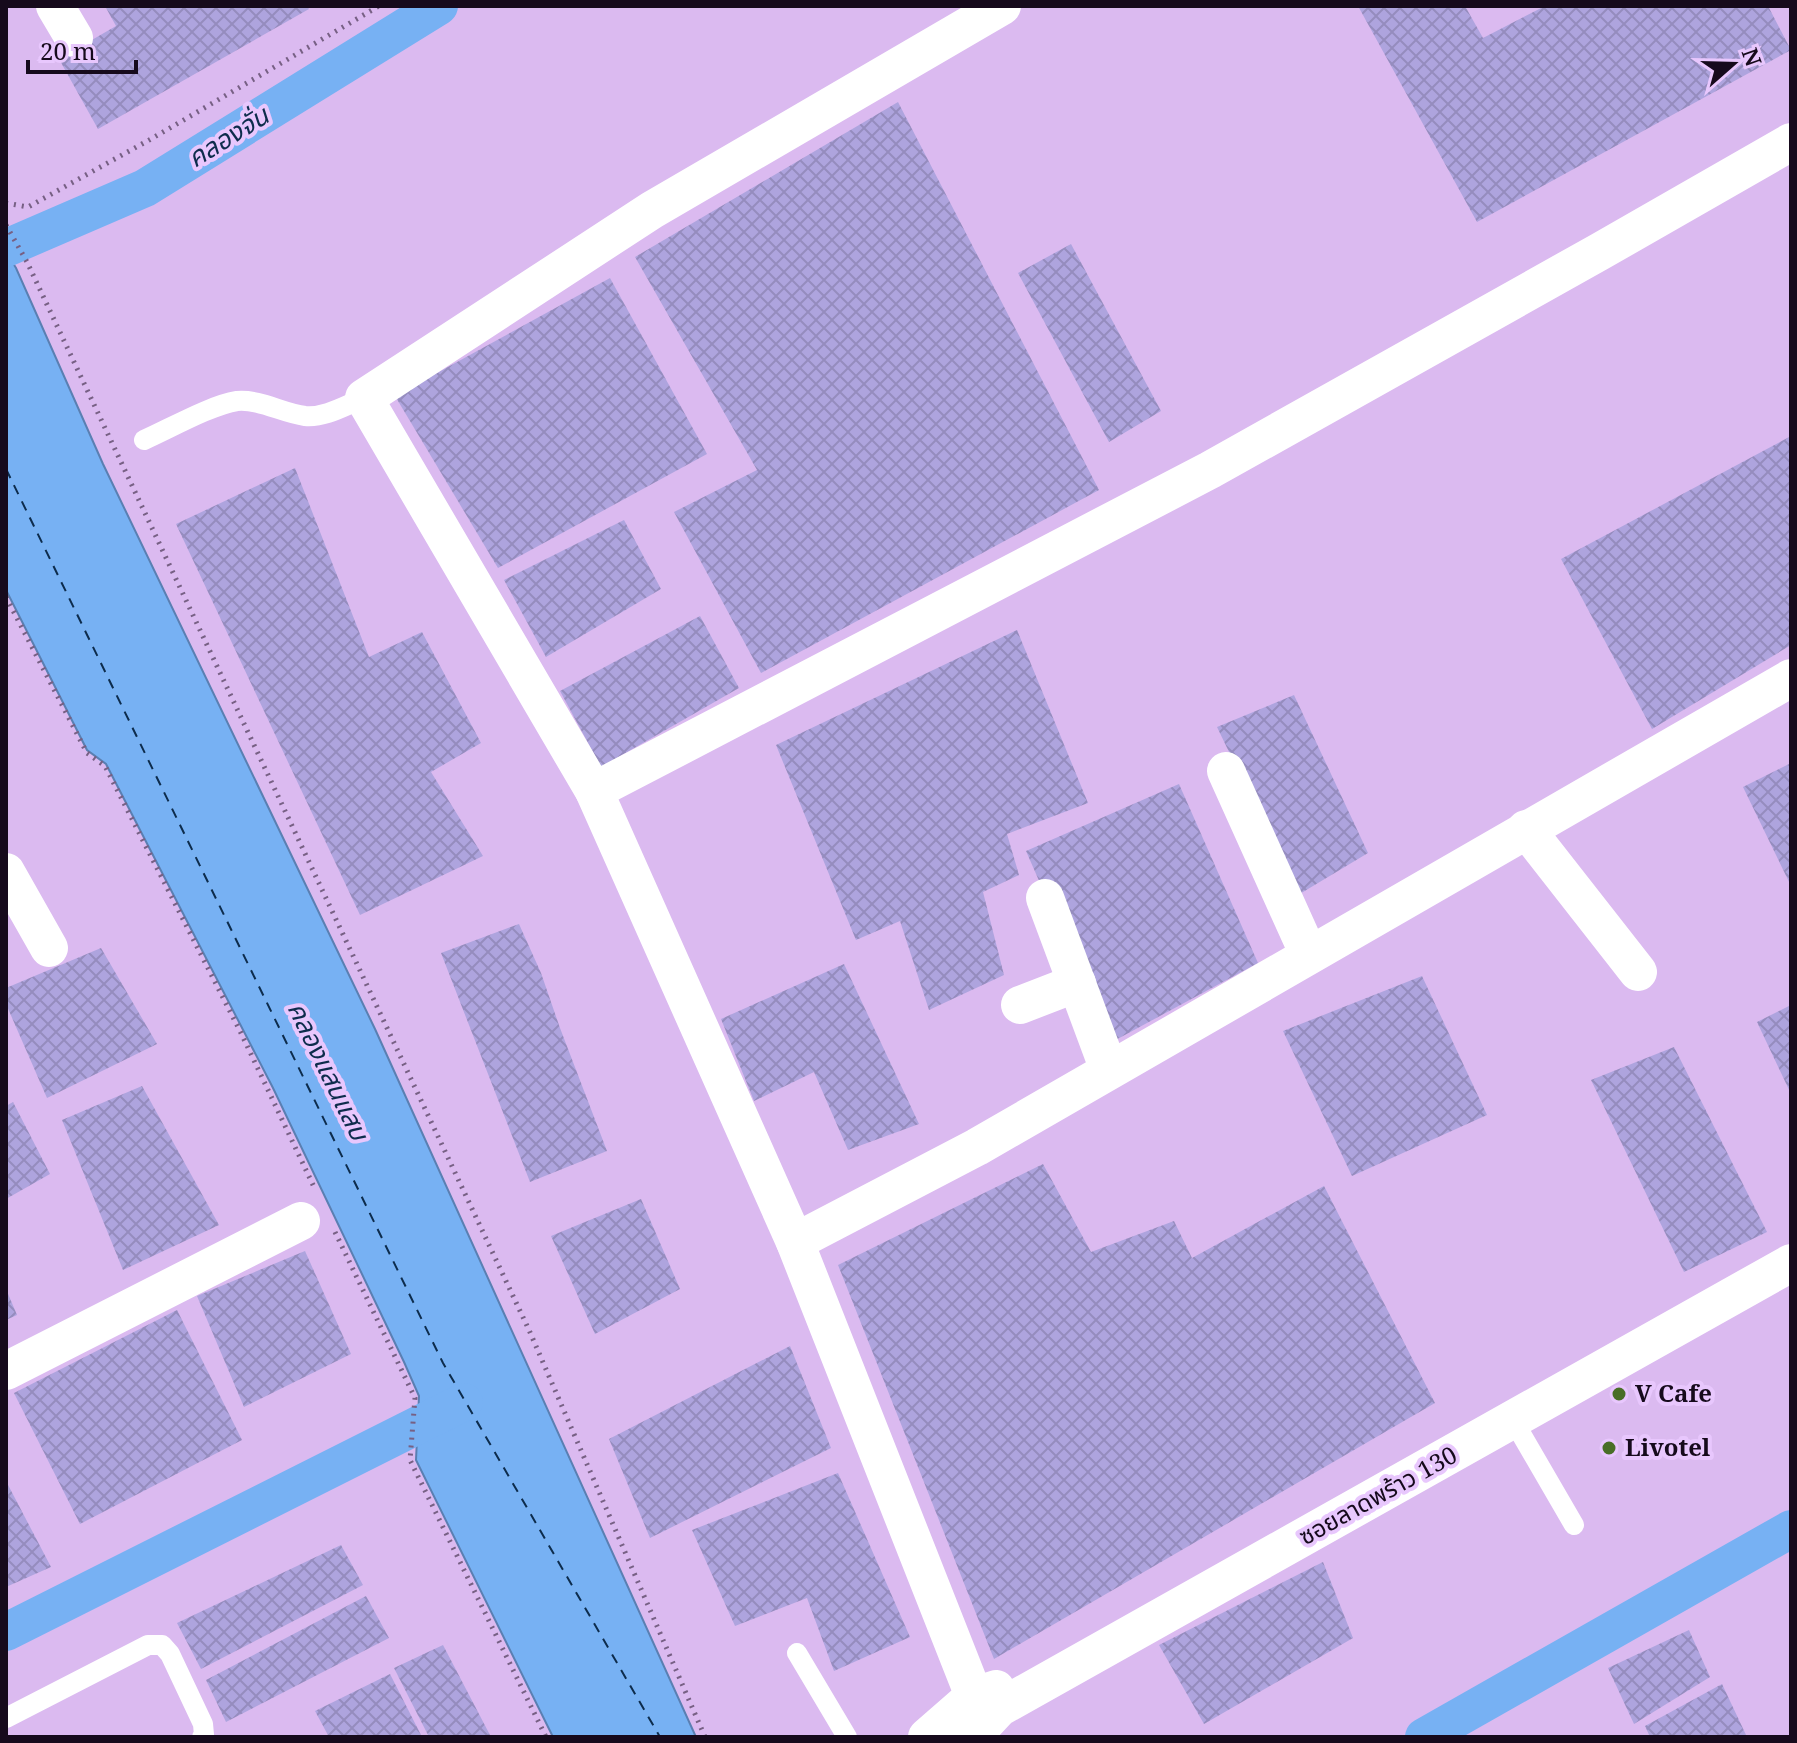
<svg xmlns="http://www.w3.org/2000/svg" width="1797" height="1743" viewBox="0 0 1797 1743" font-family="'Noto Serif','Noto Sans Thai',serif">
  <style>
    .water { fill: #77b1f3; stroke: #5a7fb2; stroke-width: 2 }
    .lines { fill: none; stroke-linecap: round; stroke-linejoin: round }
    .canal { stroke: #77b1f3; stroke-width: 38 }
    .ferry { stroke: #0d2c4c; stroke-width: 2; stroke-dasharray: 10 8; stroke-linecap: butt }
    .building { fill: url(#building-cross-hatch) }
    .path { stroke: #776084; stroke-width: 5; stroke-dasharray: 2 6; stroke-linecap: butt }
    .lane { stroke: #fff; stroke-width: 20 }
    .street { stroke: #fff; stroke-width: 38 }
    .poi-dot { fill: #496e27; stroke: #e8c7fd; stroke-width: 3 }
    .labels { text-anchor: middle; stroke-width: 8; stroke-linejoin: round; paint-order: stroke }
    .poi-label { font-size: 24px; font-weight: bold; fill: #160a1c; stroke: #e8c7fd; text-anchor: start }
    .street-label { font-size: 24px; fill: #160a1c; stroke: #e8c7fd }
    .water-label { font-size: 26px; font-style: italic; fill: #0d2c4c; stroke: #e8c7fd }
  </style>
  <defs>
    <pattern id="building-cross-hatch" width="8" height="8" patternUnits="userSpaceOnUse" patternTransform="scale(2)"><rect width="8" height="8" fill="#aea4de"/><path d="M0 0l8 8M0 8l8-8" fill="none" stroke="#958cbe"/></pattern>
  </defs>
  <rect width="100%" height="100%" fill="#dbbaf0"/>
  <polygon class="water" points="6,252 16,268 103,464 375,1029 696,1737 553,1737 416,1460 419,1396 404,1362 273,1088 106,764 87,750 6,590"/>
  <g class="lines">
    <g class="canal">
      <polyline points="6,248 145,188 439,6"/>
      <polyline points="6,1632 464,1402"/>
      <polyline points="1424,1737 1791,1529"/>
    </g>
    <polyline class="ferry" points="6,469 443,1363 660,1737"/>
  </g>
  <g class="building">
    <polygon points="105,6 307,6 309,9 98,129 59,59 116,26"/>
    <polygon points="1358,6 1465,6 1483,38 1545,6 1768,6 1791,50 1477,222"/>
    <polygon points="898,102 1099,490 761,673 674,512 757,470 635,257"/>
    <polygon points="1071,244 1161,411 1109,442 1018,273"/>
    <polygon points="610,278 707,454 498,568 395,396"/>
    <polygon points="1791,436 1791,645 1652,729 1561,559"/>
    <polygon points="295,468 369,657 422,632 481,743 431,772 483,856 360,915 176,524"/>
    <polygon points="624,520 661,589 546,657 504,580"/>
    <polygon points="700,616 739,688 601,767 560,691"/>
    <polygon points="1017,630 1088,803 1007,834 1019,875 983,892 1004,975 929,1010 900,921 856,940 776,745"/>
    <polygon points="1294,695 1368,853 1298,895 1217,727"/>
    <polygon points="1791,763 1791,886 1743,787"/>
    <polygon points="1179,784 1258,963 1110,1043 1026,851"/>
    <polygon points="519,924 541,973 560,1028 607,1151 530,1182 441,953"/>
    <polygon points="101,948 157,1044 47,1098 6,1004 6,988"/>
    <polygon points="844,964 919,1124 848,1150 814,1072 754,1101 721,1019"/>
    <polygon points="1422,976 1487,1115 1352,1176 1283,1031"/>
    <polygon points="1791,1005 1791,1094 1757,1022"/>
    <polygon points="1674,1047 1767,1232 1684,1272 1591,1080"/>
    <polygon points="142,1086 219,1225 123,1270 62,1120"/>
    <polygon points="13,1102 50,1174 6,1199 6,1106"/>
    <polygon points="1043,1164 1091,1252 1174,1221 1192,1258 1324,1186 1435,1403 994,1659 838,1265"/>
    <polygon points="641,1199 680,1289 595,1334 551,1236"/>
    <polygon points="305,1251 351,1354 244,1407 197,1296"/>
    <polygon points="6,1289 17,1315 6,1320"/>
    <polygon points="177,1310 242,1440 80,1524 14,1393"/>
    <polygon points="790,1346 831,1448 650,1538 609,1439"/>
    <polygon points="838,1473 910,1637 834,1671 807,1598 735,1626 692,1530"/>
    <polygon points="6,1481 51,1567 6,1587"/>
    <polygon points="341,1545 363,1585 201,1669 177,1623"/>
    <polygon points="1323,1562 1353,1638 1204,1724 1159,1645"/>
    <polygon points="366,1596 389,1638 226,1722 206,1680"/>
    <polygon points="1689,1630 1710,1677 1634,1724 1608,1668"/>
    <polygon points="443,1645 491,1737 429,1737 394,1668"/>
    <polygon points="390,1674 422,1737 329,1737 315,1711"/>
    <polygon points="1722,1684 1747,1737 1650,1737 1645,1726"/>
  </g>
  <g class="lines">
    <g class="path">
      <polyline points="6,203 28,207 151,139 379,6"/>
      <polyline points="6,225 27,262 529,1330 705,1737"/>
      <polyline points="6,597 87,753 105,766 241,1033 314,1187"/>
      <polyline points="335,1232 415,1398 410,1460 546,1737"/>
    </g>
    <g class="lane">
      <path d="M144 440C169 429 211 405 237 401 260 399 282 413 305 416 325 418 346 405 364 398"/>
      <polyline points="1513,1420 1574,1525"/>
      <polyline points="797,1653 847,1737"/>
      <polyline points="6,1718 148,1645 162,1645 170,1654 203,1724 204,1735 202,1737"/>
    </g>
    <g class="street">
      <polyline points="55,6 74,38"/>
      <polyline points="1226,771 1309,955"/>
      <polyline points="594,791 1210,470 1599,252 1791,142"/>
      <polyline points="1526,829 1638,972"/>
      <polyline points="6,872 49,948"/>
      <polyline points="1045,898 1109,1070"/>
      <polyline points="1020,1005 1077,983"/>
      <polyline points="795,1242 977,1147 1791,678"/>
      <polyline points="6,1371 301,1221"/>
      <polyline points="974,1696 795,1242 594,791 364,398 652,210 1002,6"/>
      <polyline points="927,1737 974,1696 996,1689"/>
      <polyline points="972,1737 999,1708 1791,1263"/>
    </g>
  </g>
  <g class="poi-dot">
    <circle cx="1619" cy="1394" r="8"/>
    <circle cx="1609" cy="1448" r="8"/>
  </g>
  <g class="labels">
    <g class="poi-label">
      <text x="1635" y="1402">V Cafe</text>
      <text x="1625" y="1456">Livotel</text>
    </g>
    <g class="street-label">
      <text transform="translate(1378 1496) rotate(-29)" y="8">ซอยลาดพร้าว 130</text>
    </g>
    <g class="water-label">
      <text transform="translate(228 137) rotate(-32)" y="9">คลองจั่น</text>
      <text transform="translate(328 1071) rotate(64)" y="9">คลองแสนแสบ</text>
    </g>
  </g>
  <rect width="1797" height="1743" fill="none" stroke="#160a1c" stroke-width="16"/>
  <g transform="translate(1733 64) rotate(70)" stroke="#e8c7fd" stroke-width="6" paint-order="stroke">
  <path d="M0-6L14 30L0 20L-14 30Z" fill="#160a1c"/>
  <text y="-12" font-size="22" font-weight="bold" text-anchor="middle" fill="#160a1c">N</text>
  </g>
  <path d="M28 60v12h108v-12" fill="none" stroke="#160a1c" stroke-width="4"/>
  <text x="40" y="60" font-size="24" fill="#160a1c" stroke="#e8c7fd" stroke-width="6" paint-order="stroke">20 m</text>
</svg>
